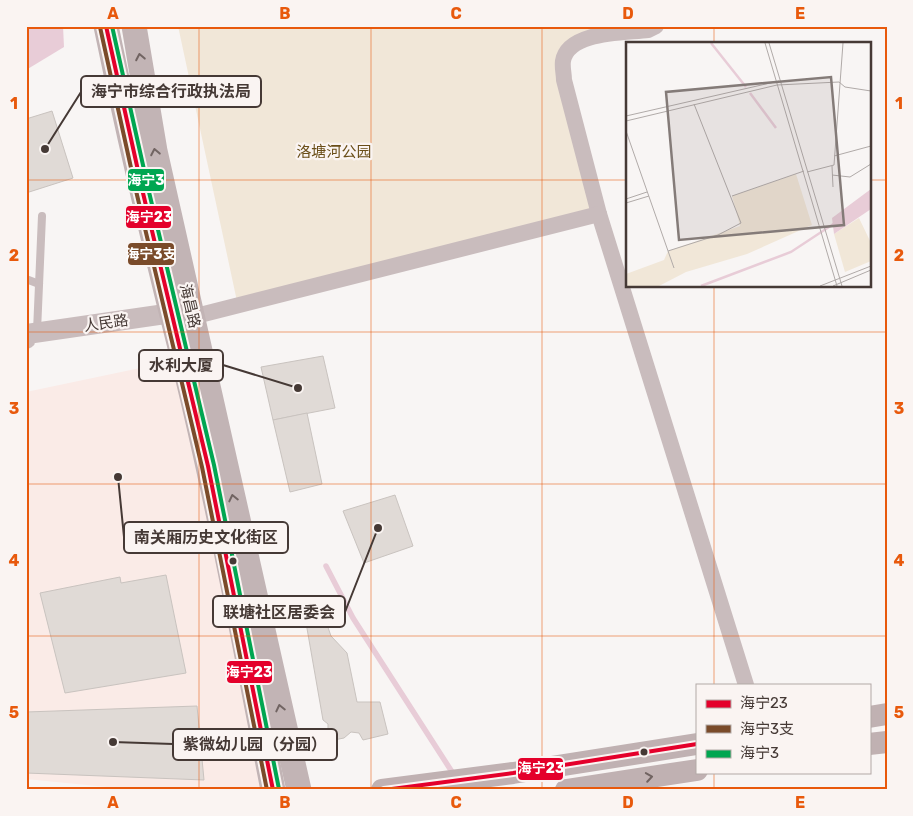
<svg xmlns="http://www.w3.org/2000/svg" width="913" height="816" viewBox="0 0 913 816" font-family="Rubik,'Noto Sans SC',sans-serif">
  <style>
    .built { fill: #faebe7 }
    .green { fill: #f1e7d8 }
    .water { fill: #e8ccd7 }
    .lines { fill: none; stroke-linecap: round; stroke-linejoin: round }
    .stream { stroke: #e8ccd7; stroke-width: 5.5 }
    .building { fill: #e0dad6; stroke: #c9c3bf }
    .service { stroke: #c9bcbd; stroke-width: 8 }
    .minor { stroke: #c9bcbd; stroke-width: 16 }
    .tertiary { stroke: #c9bcbd; stroke-width: 20 }
    .secondary { stroke: #c0b1b2; stroke-width: 22 }
    .primary { stroke: #c2b4b5; stroke-width: 25 }
    .bus-1-casing { stroke: #faf4f2; stroke-width: 8 }
    .bus-2-casing { stroke: #faf4f2; stroke-width: 8 }
    .bus-3-casing { stroke: #faf4f2; stroke-width: 8 }
    .bus-1 { stroke: #e4002b; stroke-width: 4 }
    .bus-2 { stroke: #7a4b2a; stroke-width: 4 }
    .bus-3 { stroke: #00a651; stroke-width: 4 }
    .oneway { stroke: #716462 }
    .oneway2 { stroke: #706361 }
    .grid { fill: none; stroke: #e8590c; stroke-width: 1; stroke-opacity: 0.55 }
    .bus-dot { fill: #453935; stroke: #faf4f2; stroke-width: 2 }
    .labels { text-anchor: middle; stroke-width: 4.5; stroke-linejoin: round; paint-order: stroke }
    .park-label { font-size: 15px; fill: #6a4e18; stroke: #faf4f2 }
    .street-label { font-size: 15px; fill: #453935; stroke: #faf4f2 }
    .inset-river { fill: none; stroke: #e8ccd7; stroke-width: 2.5 }
    .inset-road { fill: none; stroke: #b0aaa8; stroke-width: 1 }
    .view { fill: #847b78; fill-opacity: 0.15; stroke: #847b78; stroke-width: 2.5 }
    .inset-edge { fill: none; stroke: #453935; stroke-width: 2.5 }
    .leader { fill: none; stroke: #453935; stroke-width: 2 }
    .callout-dot { fill: #453935; stroke: #faf4f2; stroke-width: 2 }
    .callout { fill: #faf4f2; stroke: #453935; stroke-width: 2 }
    .callout-label { font-size: 16px; text-anchor: middle; font-weight: bold; fill: #453935 }
    .line-badge { stroke: #faf4f2; stroke-width: 2 }
    .badge-label { font-size: 14px; text-anchor: middle; font-weight: bold; fill: #fff }
    .neatline { fill: none; stroke: #e8590c; stroke-width: 2 }
    .grid-label { font-size: 16px; text-anchor: middle; font-weight: bold; fill: #e8590c }
  </style>
  <rect width="100%" height="100%" fill="#f8f5f4"/>
  <polygon class="built" points="183,359 273,790 137,790 26,779 26,392"/>
  <polygon class="green" points="178,26 656,26 588,37 563,60 599,214 238,306"/>
  <polygon class="water" points="26,26 63,26 64,47 26,70"/>
  <g class="lines">
    <polyline class="stream" points="326,566 353,618 454,775"/>
  </g>
  <g class="building">
    <polygon points="52,111 73,178 26,193 26,119"/>
    <polygon points="323,356 335,408 273,420 261,367"/>
    <polygon points="307,413 322,484 290,492 273,420"/>
    <polygon points="395,495 413,546 364,563 343,511"/>
    <polygon points="166,575 186,673 65,693 40,593 120,577 121,583"/>
    <polygon points="317,615 325,619 331,636 347,653 357,702 380,702 388,734 363,740 359,733 351,732 344,738 334,740 328,731 328,724 323,720 305,617"/>
    <polygon points="197,706 204,780 26,773 26,712"/>
  </g>
  <g class="lines">
    <g class="service">
      <polyline points="26,279 39,284"/>
      <polyline points="37,331 42,216"/>
    </g>
    <g class="minor">
      <path d="M656 26 648 30C625 33 568 31 563 61 562 67 564 74 564 80L599 214 746 685"/>
      <polyline points="192,317 599,214"/>
    </g>
    <polyline class="tertiary" points="26,339 27,334 186,311"/>
    <g class="secondary">
      <polyline points="869,717 887,714"/>
      <polyline points="869,744 887,742"/>
      <polyline points="382,790 513,773 697,744"/>
      <polyline points="566,790 697,770"/>
    </g>
    <g class="primary">
      <path d="M106 26C129 138 155 249 183 359 218 501 245 646 273 790"/>
      <polyline points="134,26 155,151 299,790"/>
    </g>
    <defs>
      <g id="bus-1">
        <polyline points="106,26 143,193 208,466 273,790"/>
        <polyline points="384,790 513,773 697,744"/>
      </g>
      <polyline id="bus-2" points="100,27 137,195 202,467 267,790"/>
      <polyline id="bus-3" points="112,26 149,192 214,465 279,789"/>
    </defs>
    <use href="#bus-1" class="bus-1-casing"/>
    <use href="#bus-2" class="bus-2-casing"/>
    <use href="#bus-3" class="bus-3-casing"/>
    <use href="#bus-1" class="bus-1"/>
    <use href="#bus-2" class="bus-2"/>
    <use href="#bus-3" class="bus-3"/>
  </g>
  <defs><path id="oneway-chevron" d="M-2-3.5L2.5 0L-2 3.5" fill="none" stroke-width="1.6" stroke-linecap="round" stroke-linejoin="round" transform="scale(1.25)"/></defs>
  <g class="oneway">
    <use href="#oneway-chevron" transform="translate(140 57) rotate(-101)"/>
    <use href="#oneway-chevron" transform="translate(155 152) rotate(-101)"/>
    <use href="#oneway-chevron" transform="translate(233 498) rotate(-103)"/>
    <use href="#oneway-chevron" transform="translate(280 708) rotate(-103)"/>
  </g>
  <use class="oneway2" href="#oneway-chevron" transform="translate(649 777) rotate(-9)"/>
  <path class="grid" d="M199 26V790M371 26V790M542 26V790M714 26V44M26 180H627M869 180H887M714 286V685M26 332H887M26 484H887M26 636H887M714 772V790"/>
  <g class="bus-dot">
    <circle cx="233" cy="561" r="4.5"/>
    <circle cx="644" cy="752" r="4.5"/>
  </g>
  <g class="labels">
    <g class="park-label">
      <text x="334" y="157">洛塘河公园</text>
    </g>
    <g class="street-label">
      <text transform="translate(190 306) rotate(77)" y="5">海昌路</text>
      <text transform="translate(106 323) rotate(-8)" y="5">人民路</text>
    </g>
  </g>
  <g transform="translate(626 42)">
    <rect width="245" height="245" fill="#f8f5f4"/>
    <path d="M170 132 186 183 121 212 60 230 33 244H0V232L38 218 42 209 114 184 106 154ZM233 176 245 201V219L219 230 208 192Z" fill="#f1e7d8"/>
    <path d="M245 147V167L208 192 206 176Z" fill="#e8ccd7"/>
    <path class="inset-river" d="M85 1 120 45M124 51 150 86M75 244 165 210 212 179"/>
    <path class="inset-road" d="M139 1 211 244M143 1 216 244M213 40 219 45 245 49M0 74 153 39M0 79 151 43 213 40M0 89 48 226M208 114 245 104M206 124 207 145M181 130 208 123 217 1M206 133 224 135 245 122M106 154 178 129M0 157 21 150M0 161 23 154M42 209 92 193 115 181 68 62M194 244 245 224M207 244 245 228"/>
    <path class="view" d="M205 35 218 183 53 198 40 50Z"/>
    <rect width="245" height="245" class="inset-edge"/>
  </g>
  <path class="leader" d="M45 149L81 92M298 388L223 365M118 477L124 537M378 528L345 612M113 742L173 744"/>
  <g class="callout-dot">
    <circle cx="45" cy="149" r="5"/>
    <circle cx="298" cy="388" r="5"/>
    <circle cx="118" cy="477" r="5"/>
    <circle cx="378" cy="528" r="5"/>
    <circle cx="113" cy="742" r="5"/>
  </g>
  <g class="callout">
    <rect x="81" y="76" width="180" height="31" rx="5"/>
    <rect x="139" y="350" width="84" height="31" rx="5"/>
    <rect x="124" y="522" width="164" height="31" rx="5"/>
    <rect x="213" y="596" width="132" height="31" rx="5"/>
    <rect x="173" y="729" width="164" height="31" rx="5"/>
  </g>
  <g class="callout-label">
    <text x="171" y="97">海宁市综合行政执法局</text>
    <text x="181" y="371">水利大厦</text>
    <text x="206" y="543">南关厢历史文化街区</text>
    <text x="279" y="618">联塘社区居委会</text>
    <text x="255" y="750">紫微幼儿园（分园）</text>
  </g>
  <g class="line-badge">
    <rect x="127" y="168" width="38" height="24" rx="5" fill="#00a651"/>
    <rect x="125" y="205" width="47" height="24" rx="5" fill="#e4002b"/>
    <rect x="127" y="242" width="48" height="24" rx="5" fill="#7a4b2a"/>
    <rect x="226" y="660" width="47" height="24" rx="5" fill="#e4002b"/>
    <rect x="517" y="757" width="47" height="24" rx="5" fill="#e4002b"/>
  </g>
  <g class="badge-label">
    <text x="146" y="185">海宁3</text>
    <text x="149" y="222">海宁23</text>
    <text x="151" y="259">海宁3支</text>
    <text x="249" y="677">海宁23</text>
    <text x="541" y="773">海宁23</text>
  </g>
  <rect width="913" height="816" fill="none" stroke="#faf4f2" stroke-width="55"/>
  <rect x="696" y="684" width="175" height="90" fill="#faf4f2" stroke="#b2a9a6"/>
  <rect x="706" y="700" width="25" height="8" fill="#e4002b" stroke="#b2a9a6"/>
  <text x="740" y="708" font-size="15" fill="#453935">海宁23</text>
  <rect x="706" y="725" width="25" height="8" fill="#7a4b2a" stroke="#b2a9a6"/>
  <text x="740" y="734" font-size="15" fill="#453935">海宁3支</text>
  <rect x="706" y="750" width="25" height="8" fill="#00a651" stroke="#b2a9a6"/>
  <text x="740" y="758" font-size="15" fill="#453935">海宁3</text>
  <rect x="28" y="28" width="858" height="760" class="neatline"/>
  <g class="grid-label">
    <text x="113" y="19">A</text>
    <text x="285" y="19">B</text>
    <text x="456" y="19">C</text>
    <text x="628" y="19">D</text>
    <text x="800" y="19">E</text>
    <text x="14" y="109">1</text>
    <text x="899" y="109">1</text>
    <text x="14" y="261">2</text>
    <text x="899" y="261">2</text>
    <text x="14" y="414">3</text>
    <text x="899" y="414">3</text>
    <text x="14" y="566">4</text>
    <text x="899" y="566">4</text>
    <text x="14" y="718">5</text>
    <text x="899" y="718">5</text>
    <text x="113" y="808">A</text>
    <text x="285" y="808">B</text>
    <text x="456" y="808">C</text>
    <text x="628" y="808">D</text>
    <text x="800" y="808">E</text>
  </g>
</svg>
